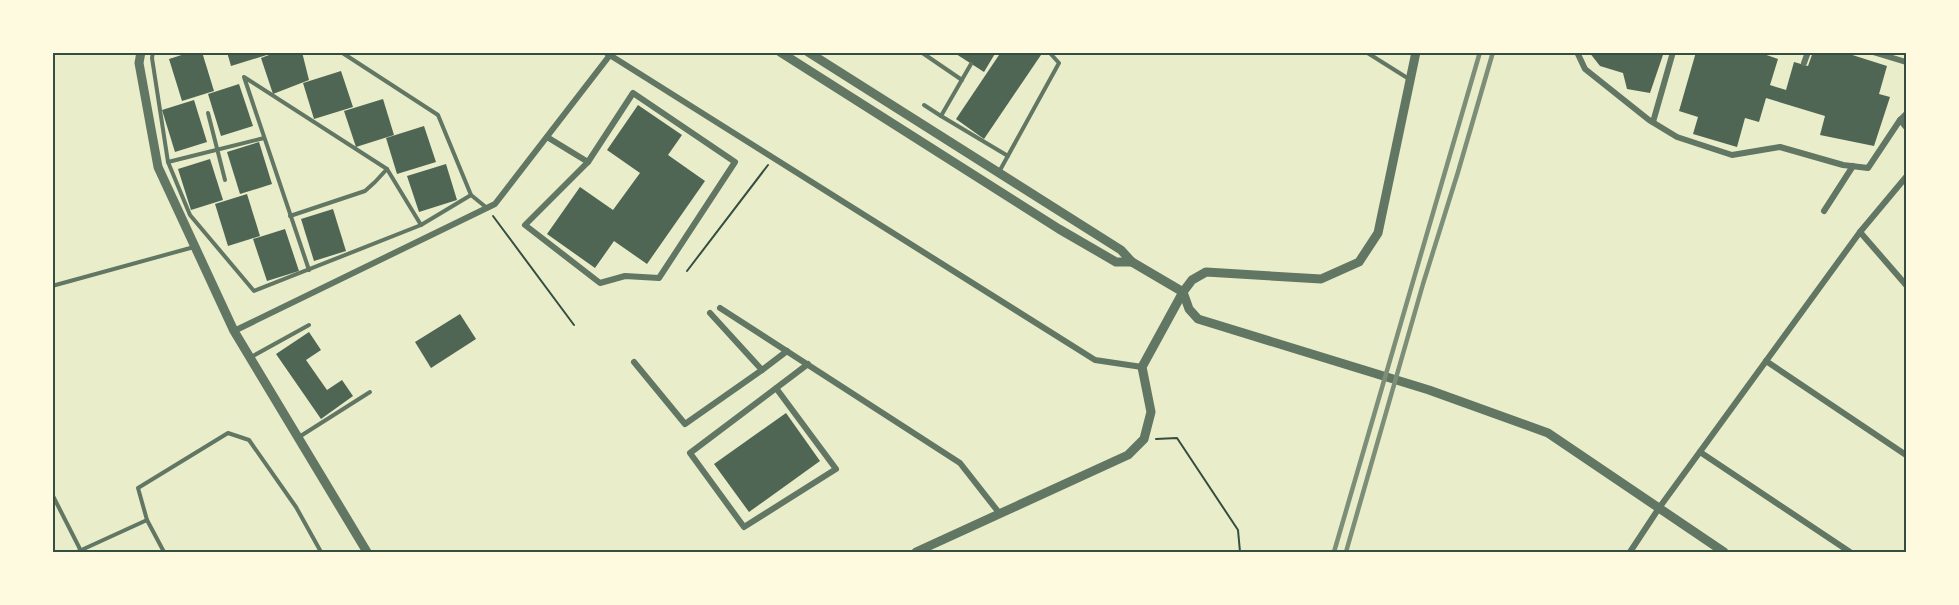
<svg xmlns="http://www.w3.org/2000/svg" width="1959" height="605" viewBox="0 0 1959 605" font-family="'Roboto Condensed',sans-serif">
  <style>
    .building { fill: #4f6655 }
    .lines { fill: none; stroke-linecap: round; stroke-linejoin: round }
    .path { stroke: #344e41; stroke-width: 2 }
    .service { stroke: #617663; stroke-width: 4 }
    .minor { stroke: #617663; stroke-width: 6 }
    .tertiary { stroke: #617663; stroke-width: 9 }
    .rail { stroke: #7c8e77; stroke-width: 4.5 }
    .neatline { fill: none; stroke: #344e41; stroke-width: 2 }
  </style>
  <rect width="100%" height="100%" fill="#e9edc9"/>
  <g class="building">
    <polygon points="191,52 202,52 214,91 182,101 169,59"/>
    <polygon points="227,52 273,52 273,53 231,66"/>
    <polygon points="277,52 302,52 309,80 273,94 261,58"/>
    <polygon points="953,52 996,52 984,72"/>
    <polygon points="1001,52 1043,52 984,139 956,119"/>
    <polygon points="1589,52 1664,52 1650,93 1627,89 1623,73 1600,66"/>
    <polygon points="1696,52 1758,52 1778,59 1770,85 1786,90 1794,62 1808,66 1813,52 1843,52 1887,66 1879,94 1890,97 1874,146 1820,135 1825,116 1766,98 1759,122 1745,118 1737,147 1693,134 1698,117 1679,111"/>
    <polygon points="341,71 353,107 314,119 303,83"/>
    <polygon points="239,84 253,126 221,136 208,94"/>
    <polygon points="383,99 394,135 356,147 344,111"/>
    <polygon points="194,100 207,142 175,152 162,110"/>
    <polygon points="638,105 682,135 668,155 705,181 647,264 614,241 595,268 547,234 580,187 613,210 640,173 607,150"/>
    <polygon points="424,126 436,162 397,174 386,138"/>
    <polygon points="259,142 272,184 240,194 227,152"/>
    <polygon points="210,159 223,200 191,210 178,169"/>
    <polygon points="446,164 457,200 419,212 407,176"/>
    <polygon points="247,194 260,236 228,246 215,204"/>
    <polygon points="333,209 346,251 314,261 301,219"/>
    <polygon points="285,229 299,271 267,281 253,239"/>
    <polygon points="460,314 476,339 431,368 415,342"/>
    <polygon points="309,332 321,350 306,360 327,390 342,380 353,396 321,419 276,354"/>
    <polygon points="786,413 820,461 749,512 714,464"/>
  </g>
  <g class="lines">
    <g class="path">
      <polyline points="493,216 574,325"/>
      <polyline points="687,271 768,165"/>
      <polyline points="1156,439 1177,438 1238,530 1240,552"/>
    </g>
    <g class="service">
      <polyline points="153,52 152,58 168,162 190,215 254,291 421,225 471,195"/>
      <polyline points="341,52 438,115 471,195 487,208"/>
      <polyline points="921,52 962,80"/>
      <polyline points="1366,52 1409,79"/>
      <polyline points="971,64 941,116 1008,156"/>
      <polyline points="924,105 941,116"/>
      <polyline points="208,113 225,180"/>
      <polyline points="168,162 264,138"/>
      <polyline points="999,172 1059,63 1049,52"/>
      <polyline points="290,216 365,191 375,182 387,169"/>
      <polyline points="309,270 244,77 387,169 421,225"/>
      <polyline points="52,286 194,247"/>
      <polyline points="251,357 309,325"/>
      <polyline points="299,437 370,392"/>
      <polyline points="52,494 81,551"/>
      <polyline points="77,552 147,520"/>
      <polyline points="164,552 147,520 138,488 228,433 249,440 296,507 321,552"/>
    </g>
    <g class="minor">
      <polyline points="605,52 1095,360 1142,367"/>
      <polyline points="1577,52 1585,69 1649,120 1677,137 1732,155 1780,147 1843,165 1868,168 1900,120"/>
      <polyline points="1873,52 1906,62"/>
      <polyline points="1804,63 1808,52"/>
      <polygon points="633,93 735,162 659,278 625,276 600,283 525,225 588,162"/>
      <polyline points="1906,114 1900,120 1906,127"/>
      <polyline points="1653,122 1673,52"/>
      <polyline points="547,137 588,162"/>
      <polyline points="1824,211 1853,166"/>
      <polyline points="1860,232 1906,285"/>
      <polyline points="720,308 960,463 1000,514"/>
      <polyline points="710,313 762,370 787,351"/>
      <polyline points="234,331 495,204 610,55"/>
      <polyline points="1766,361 1906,455"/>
      <polyline points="634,362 685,424 762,370"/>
      <polyline points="776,388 836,469 744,527 690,453 808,364"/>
      <polyline points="1700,452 1850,552"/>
      <polyline points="1630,552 1659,508 1860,232 1906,177"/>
    </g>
    <g class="tertiary">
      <polyline points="141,52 139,63 158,167 234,331 367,552"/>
      <polyline points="780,52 1059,229 1116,262 1132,262"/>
      <polyline points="808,52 1121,250 1132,262 1183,292 1142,367 1151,412 1144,439 1128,455 916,552"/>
      <polyline points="1416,52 1378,233 1359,262 1321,279 1206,272 1192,280 1183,292 1189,309 1198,319 1429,390 1548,433 1724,552"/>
    </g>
    <g class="rail">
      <polyline points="1334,552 1480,52"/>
      <polyline points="1346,552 1423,284 1458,172 1493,52"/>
    </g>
  </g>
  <rect width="1959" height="605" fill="none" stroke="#fefae0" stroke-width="108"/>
  <rect x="54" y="54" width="1851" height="497" class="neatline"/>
</svg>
